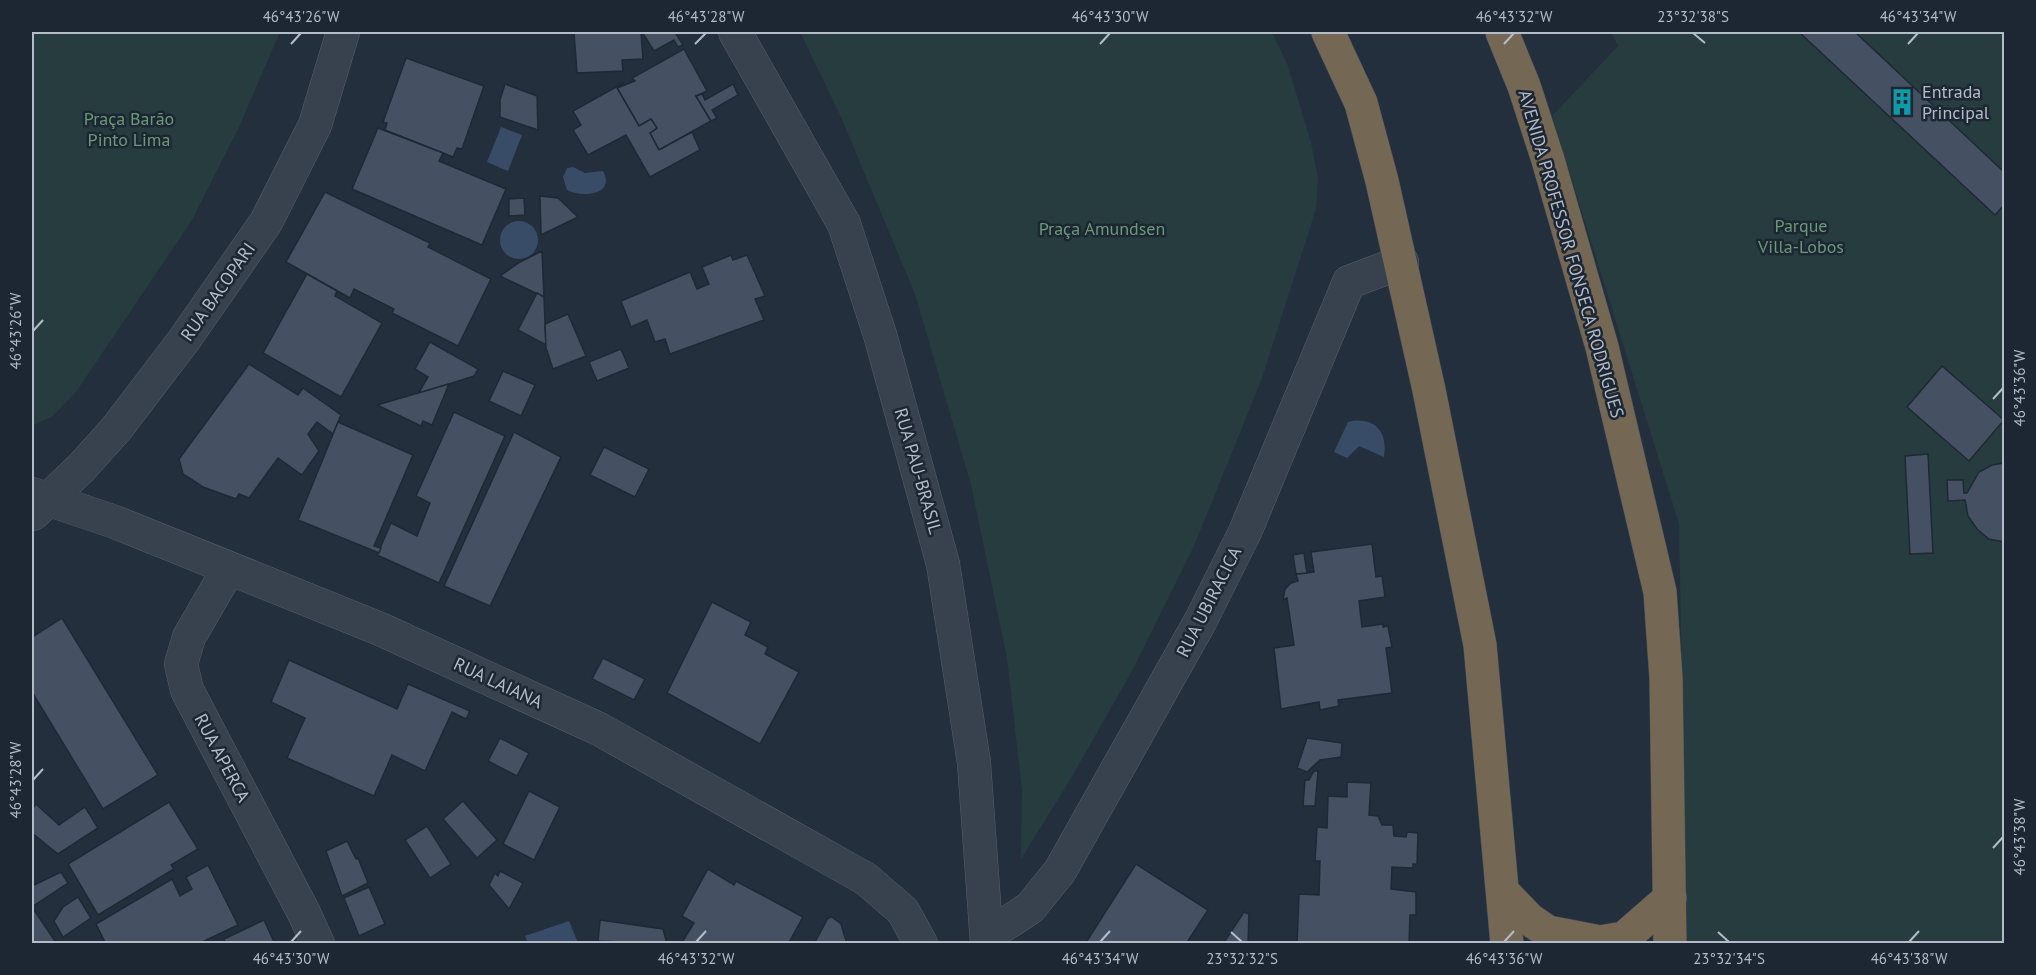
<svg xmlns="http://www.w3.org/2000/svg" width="2036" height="975" viewBox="0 0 2036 975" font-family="'PT Sans',sans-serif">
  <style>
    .green { fill: #263c3f }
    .water { fill: #394c67 }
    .building { fill: #455162; stroke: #1f2835; stroke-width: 1.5 }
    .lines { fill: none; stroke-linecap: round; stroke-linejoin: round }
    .minor-casing { stroke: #565f6c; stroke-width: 34 }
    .highway-casing { stroke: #434c59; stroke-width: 34 }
    .minor { stroke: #38414e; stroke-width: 33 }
    .highway { stroke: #746855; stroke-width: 33 }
    .ticks { fill: none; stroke: #b4bcc9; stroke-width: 2 }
    .labels { text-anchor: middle; stroke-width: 5; stroke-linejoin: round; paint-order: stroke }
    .poi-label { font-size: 18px; fill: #b4bcc9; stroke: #1d2633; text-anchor: start }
    .park-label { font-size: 18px; fill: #6b9a76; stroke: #1d2633 }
    .street-label { font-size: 18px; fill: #b4bcc9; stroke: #1d2633 }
    .neatline { fill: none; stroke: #b4bcc9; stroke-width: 2 }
    .ticks-label { font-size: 15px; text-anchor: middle; fill: #b4bcc9 }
  </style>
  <rect width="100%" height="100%" fill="#242f3e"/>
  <g class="green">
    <polygon points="32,32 280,32 239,127 192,220 76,392 53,416 32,426"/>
    <polygon points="800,32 1272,32 1288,66 1311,143 1318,178 1316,209 1262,378 1194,546 1132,671 1070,780 1021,859 1022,791 1007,658 971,485 915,294 841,117"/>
    <polygon points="1611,32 2004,32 2004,943 1687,943 1679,524 1552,116 1618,46"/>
  </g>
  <g class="water">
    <polygon points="501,127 522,135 508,171 487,162"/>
    <path d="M573 167 585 173 603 171C616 195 582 198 567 190L563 177 567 168Z"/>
    <circle cx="519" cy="240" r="19"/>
    <path d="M1352 421C1376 418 1388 433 1384 457L1359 446 1347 458 1334 452 1348 422Z"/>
    <polygon points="569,921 578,943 528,943 525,936"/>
  </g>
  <g class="building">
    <polygon points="574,32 641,32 643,59 622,60 623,71 577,73"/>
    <polygon points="642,32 675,32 683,45 678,47 674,40 654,51"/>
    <polygon points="1799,32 1855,32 2004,172 2004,205 1995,215"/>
    <polygon points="684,49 707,91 696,96 711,121 659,150 650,133 657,128 651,119 639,126 617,88 635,81 632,78"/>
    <polygon points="406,58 484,86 462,149 457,148 453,157 385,130 387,123 383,122"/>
    <polygon points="625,82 617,88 639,126 651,119 657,128 650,133 659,150 692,132 700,150 650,177 626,135 588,155 573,130 581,125 573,111"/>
    <polygon points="505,84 537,96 538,130 500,117 500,100"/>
    <polygon points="733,84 738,95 712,110 717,118 711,121 696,96 702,94 705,100"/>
    <polygon points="378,128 443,153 439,161 506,189 482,245 352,189"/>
    <polygon points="325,192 430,243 428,247 491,279 458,346 392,313 394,309 354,289 350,298 286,262"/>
    <polygon points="540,196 558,198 578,217 541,235"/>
    <polygon points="524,198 525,215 509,216 509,199"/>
    <polygon points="542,251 544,297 500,276 520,262"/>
    <polygon points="731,255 733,260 747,255 765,296 755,299 764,320 670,354 665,339 655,342 647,320 631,327 621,301 690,272 697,289 709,284 702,267"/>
    <polygon points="307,274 337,291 335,296 382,323 341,397 263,353"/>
    <polygon points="537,293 544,297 546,345 518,330"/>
    <polygon points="568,314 586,356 553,369 546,348 545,324"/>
    <polygon points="430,342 478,369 474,376 418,394 428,377 415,369"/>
    <polygon points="621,349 629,368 597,381 589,362"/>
    <polygon points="249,364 298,395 303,388 341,415 333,434 317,422 308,434 319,451 302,475 278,458 249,498 239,494 236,499 203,487 183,474 179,459"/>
    <polygon points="1942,366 2004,420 1969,461 1907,407"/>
    <polygon points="503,371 535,385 521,416 489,401"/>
    <polygon points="449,384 432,425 423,421 421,426 377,405"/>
    <polygon points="454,412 505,436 439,583 377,555 391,523 417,536 430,503 416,496"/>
    <polygon points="338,422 413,455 374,546 381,548 379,553 298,520"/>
    <polygon points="514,432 561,457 490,606 444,586"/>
    <polygon points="604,447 649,469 635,497 590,475"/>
    <polygon points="1928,454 1933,553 1910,554 1905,456"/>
    <polygon points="2004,463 2004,542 1989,539 1977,529 1968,516 1965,500 1948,501 1947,480 1963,480 1964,493 1967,493 1979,472 1992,465"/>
    <polygon points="1372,544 1376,577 1382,576 1385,597 1359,601 1362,627 1383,624 1383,627 1388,626 1392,647 1386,648 1392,693 1338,700 1339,706 1320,710 1319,702 1281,709 1274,648 1294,645 1287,598 1283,600 1285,589 1291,583 1298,581 1296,574 1314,572 1311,552"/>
    <polygon points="1304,553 1307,573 1296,574 1293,555"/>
    <polygon points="712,602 751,622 745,635 768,647 765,654 799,672 760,744 667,693"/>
    <polygon points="62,618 158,775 103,809 32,692 32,637"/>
    <polygon points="603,658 645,679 634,700 592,679"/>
    <polygon points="289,660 397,709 408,684 470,711 466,719 452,712 425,771 392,755 374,796 287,758 305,718 271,702"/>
    <polygon points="500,738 529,753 517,776 488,761"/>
    <polygon points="1307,738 1342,743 1341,757 1320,760 1307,772 1297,768"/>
    <polygon points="1314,771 1318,771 1315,806 1303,806 1305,780 1309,780"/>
    <polygon points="1347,782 1371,783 1369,815 1378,816 1382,825 1393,825 1394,836 1406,837 1407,832 1418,833 1417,864 1413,864 1413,868 1392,867 1391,889 1416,892 1416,915 1410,915 1409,944 1297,944 1299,894 1319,895 1320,861 1315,861 1317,827 1327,828 1328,796 1347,797"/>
    <polygon points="529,791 560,807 534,860 503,844"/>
    <polygon points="463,801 497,840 477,858 443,819"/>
    <polygon points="169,802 198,849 171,865 174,869 98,915 68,864"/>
    <polygon points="36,804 59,825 85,807 98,828 58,854 32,833 32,809"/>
    <polygon points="427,826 451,864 430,878 405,840"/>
    <polygon points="347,841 356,859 358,858 368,883 342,896 326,851"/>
    <polygon points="1136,864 1208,910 1186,944 1085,944"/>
    <polygon points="208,865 238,925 198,944 106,944 96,924 172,879 180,896 192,889 186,877"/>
    <polygon points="708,869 734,885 736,881 803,917 788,944 681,944 694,923 682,916"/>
    <polygon points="500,871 523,883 509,909 489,885 495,873 498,876"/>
    <polygon points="61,872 68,883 32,907 57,944 32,944 32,886"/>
    <polygon points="369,887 385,924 359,936 344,898"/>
    <polygon points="78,897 91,918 63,937 54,921 63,907"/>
    <polygon points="1244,912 1249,914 1248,944 1223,944"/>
    <polygon points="832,917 841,924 847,944 814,944 828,918"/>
    <polygon points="264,920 275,944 226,944 224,939"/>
    <polygon points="600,920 663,929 667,944 598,941"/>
  </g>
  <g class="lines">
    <defs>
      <g id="minor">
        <polyline points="735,32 844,224 881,338 943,564 974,763 987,944"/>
        <polyline points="32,494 115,522 380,629 599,729 866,879 903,911 921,944"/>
        <polyline points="33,514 82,467 117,428 184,340 266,222 315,125 343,32"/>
        <polyline points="228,570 189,637 181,664 187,690 304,913 318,944"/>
        <polyline points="987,936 1030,908 1060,871 1201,620 1245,532 1349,282 1402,262"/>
      </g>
      <g id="highway">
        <polyline points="1328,32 1361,103 1382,181 1429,390 1480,645 1507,944"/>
        <polyline points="1502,32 1524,86 1548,160 1602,347 1660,592 1666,678 1670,944"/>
        <polyline points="1504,893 1529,919 1548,932 1600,942 1624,938 1670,898"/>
      </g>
    </defs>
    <use href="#minor" class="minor-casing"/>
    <use href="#highway" class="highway-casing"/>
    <use href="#minor" class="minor"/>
    <use href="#highway" class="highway"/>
  </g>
  <path class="ticks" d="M1693 33 1705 43M291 44 301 33M695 44 706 33M1100 44 1110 33M1504 44 1514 33M1908 44 1918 33M33 331 43 320M1993 399 2003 388M33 780 43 769M1993 848 2003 837M1231 932 1242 942M1718 932 1729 942M291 942 301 931M696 942 706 931M1100 942 1110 931M1504 942 1514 931M1909 942 1919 931"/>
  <defs>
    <symbol id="building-bare" viewBox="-9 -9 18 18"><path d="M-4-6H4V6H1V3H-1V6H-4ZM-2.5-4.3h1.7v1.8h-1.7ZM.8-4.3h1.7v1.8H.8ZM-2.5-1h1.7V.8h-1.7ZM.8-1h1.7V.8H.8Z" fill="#0f9aa8" stroke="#1d2633" stroke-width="2.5" paint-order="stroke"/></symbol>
  </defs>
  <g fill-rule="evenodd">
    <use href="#building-bare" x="1883" y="83" width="38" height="38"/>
  </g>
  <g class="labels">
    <g class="poi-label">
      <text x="1922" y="98">Entrada<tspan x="1922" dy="21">Principal</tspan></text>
    </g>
    <g class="park-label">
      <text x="129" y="125">Praça Barão<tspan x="129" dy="21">Pinto Lima</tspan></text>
      <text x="1801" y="232">Parque<tspan x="1801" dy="21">Villa-Lobos</tspan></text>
      <text x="1102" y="235">Praça Amundsen</text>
    </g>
    <g class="street-label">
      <text transform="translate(1571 254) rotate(74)" y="6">AVENIDA PROFESSOR FONSECA RODRIGUES</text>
      <text transform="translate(218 292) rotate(-55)" y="6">RUA BACOPARI</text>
      <text transform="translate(918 471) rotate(74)" y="6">RUA PAU-BRASIL</text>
      <text transform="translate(1209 602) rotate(-63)" y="6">RUA UBIRACICA</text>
      <text transform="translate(498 683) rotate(25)" y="6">RUA LAIANA</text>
      <text transform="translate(222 758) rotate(62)" y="6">RUA APERCA</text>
    </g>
  </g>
  <rect width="2036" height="975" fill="none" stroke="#1d2633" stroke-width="66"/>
  <rect x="33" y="33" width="1970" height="909" class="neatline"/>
  <g class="ticks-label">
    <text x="301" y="22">46°43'26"W</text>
    <text x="706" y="22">46°43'28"W</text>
    <text x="1110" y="22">46°43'30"W</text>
    <text x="1514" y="22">46°43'32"W</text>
    <text x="1693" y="22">23°32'38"S</text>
    <text x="1918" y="22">46°43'34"W</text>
    <text transform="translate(16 331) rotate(-90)" y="5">46°43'26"W</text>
    <text transform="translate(2020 388) rotate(-90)" y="5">46°43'36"W</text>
    <text transform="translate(16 780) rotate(-90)" y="5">46°43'28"W</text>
    <text transform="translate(2020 837) rotate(-90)" y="5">46°43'38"W</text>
    <text x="291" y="964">46°43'30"W</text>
    <text x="696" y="964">46°43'32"W</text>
    <text x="1100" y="964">46°43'34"W</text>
    <text x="1242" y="964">23°32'32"S</text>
    <text x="1504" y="964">46°43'36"W</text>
    <text x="1729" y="964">23°32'34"S</text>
    <text x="1909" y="964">46°43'38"W</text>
  </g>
</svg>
